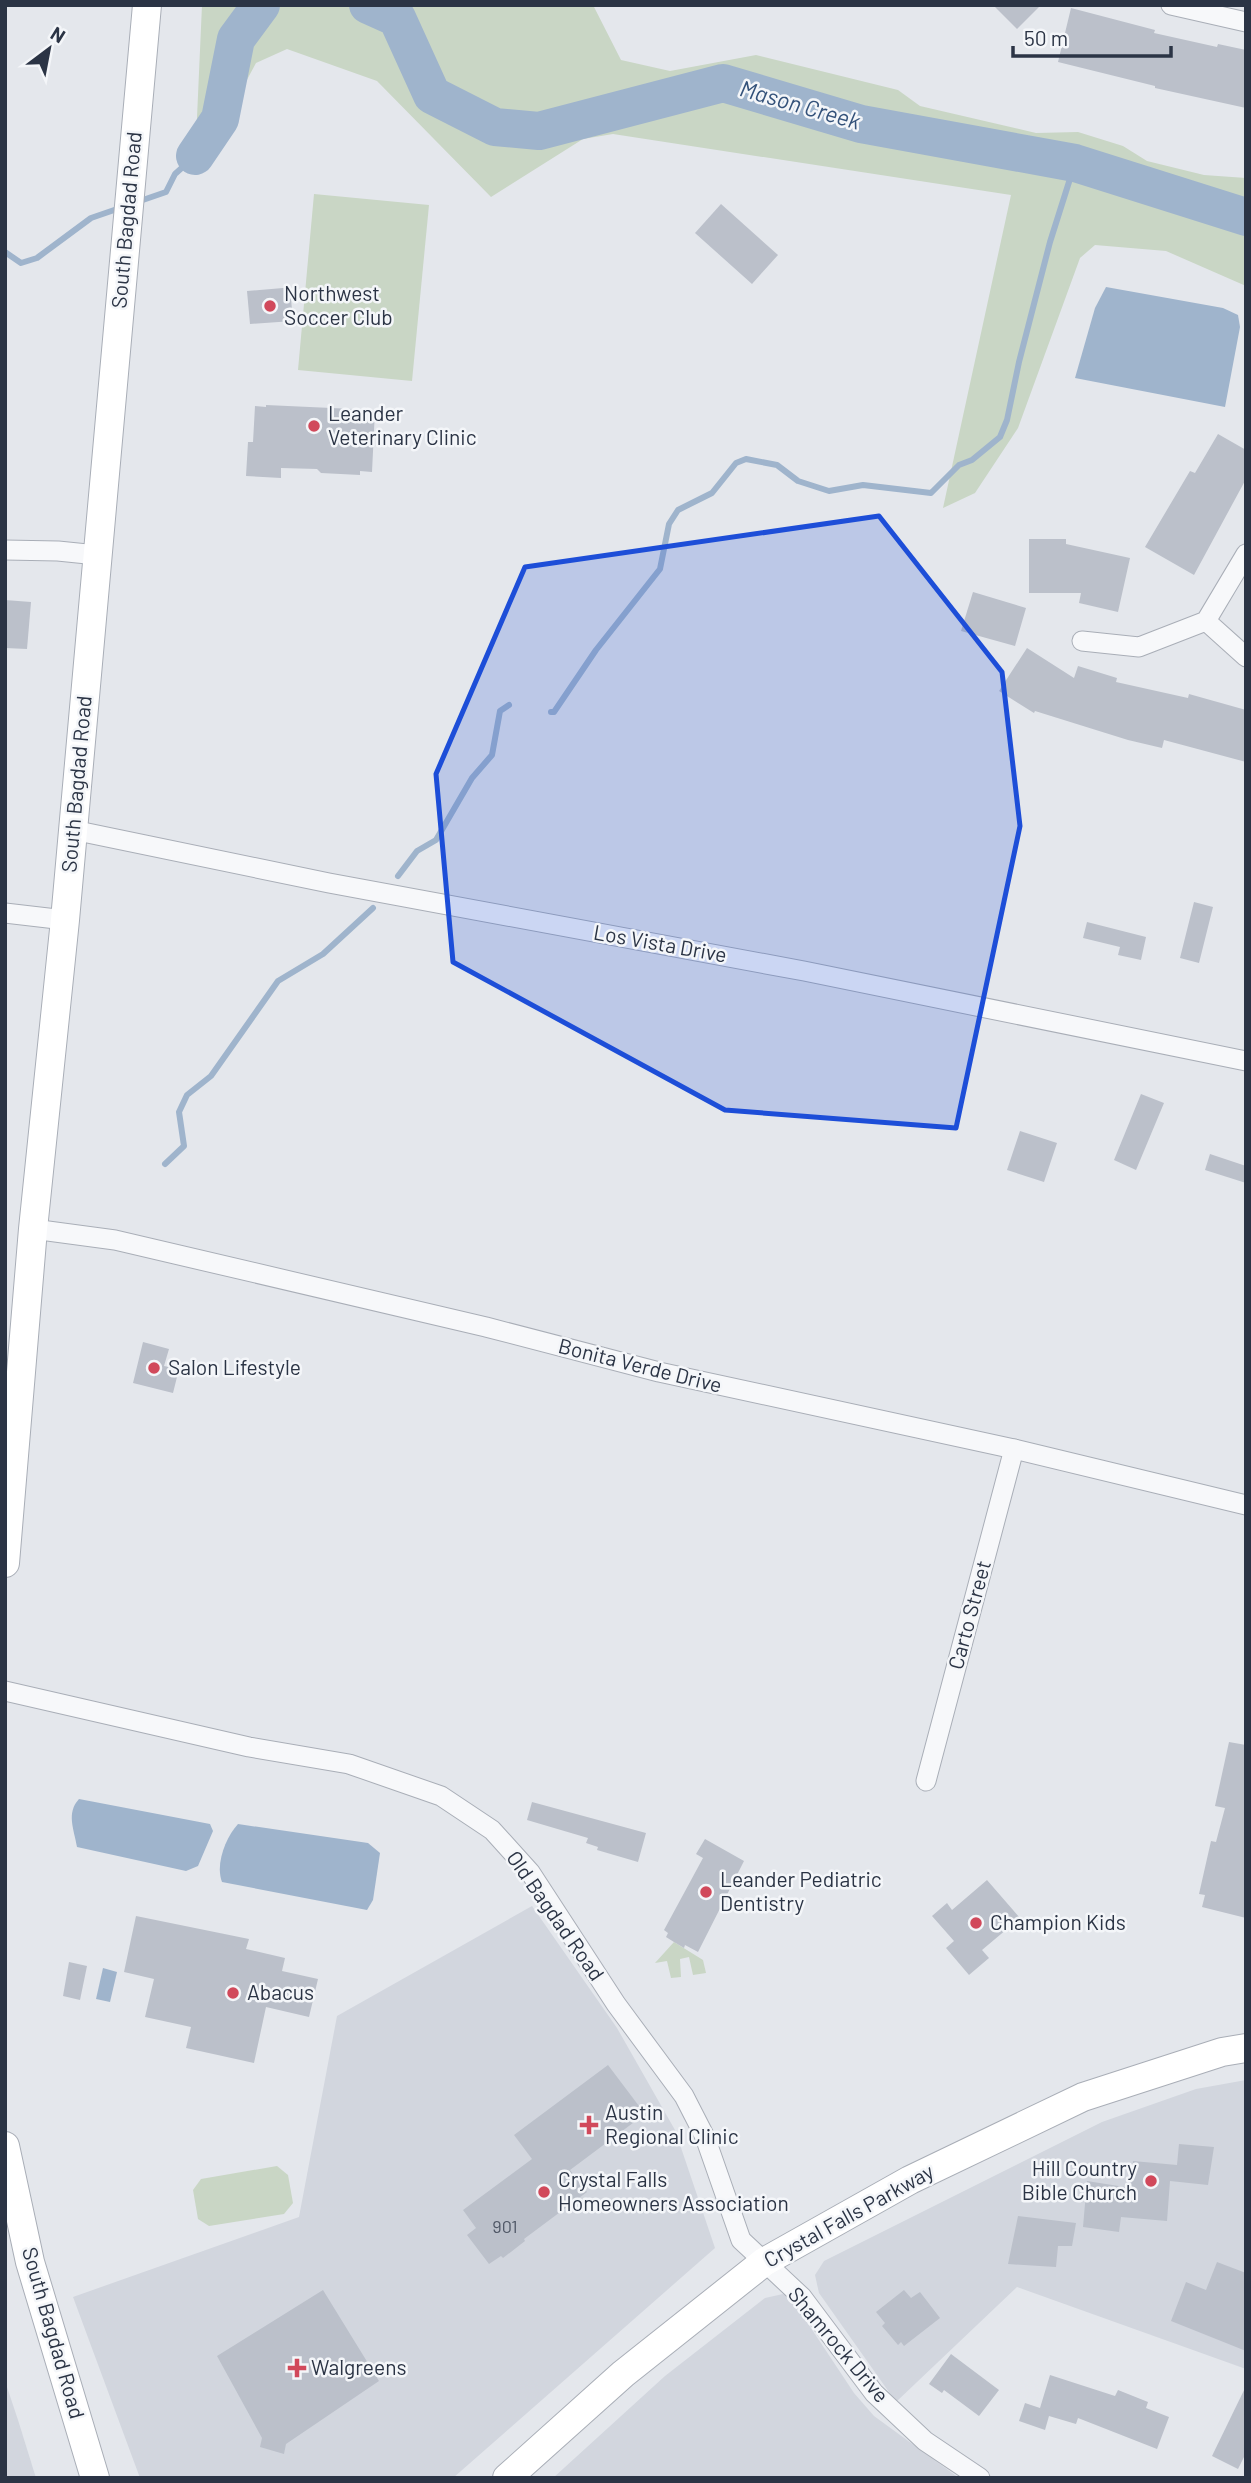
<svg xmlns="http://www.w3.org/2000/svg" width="1251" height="2483" viewBox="0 0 1251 2483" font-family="Barlow,sans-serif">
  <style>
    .built { fill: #d2d6de }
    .green { fill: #c9d6c5 }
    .water { fill: #9fb4cc }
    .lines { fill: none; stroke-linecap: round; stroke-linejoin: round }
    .stream { stroke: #9fb4cc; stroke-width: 6 }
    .river { stroke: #9fb4cc; stroke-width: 38 }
    .building { fill: #bbc0ca }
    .street-casing { stroke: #a9aeb7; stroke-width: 21 }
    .secondary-casing { stroke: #a9aeb7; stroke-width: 30 }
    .street { stroke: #f7f8fa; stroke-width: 19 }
    .secondary { stroke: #fff; stroke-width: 28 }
    .marked { fill: #1d4ed8; fill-opacity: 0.2; stroke: #1d4ed8; stroke-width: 5; stroke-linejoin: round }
    .poi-dot { fill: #d1495b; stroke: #f4f6f9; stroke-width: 2.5 }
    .labels { text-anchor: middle; stroke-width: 5; stroke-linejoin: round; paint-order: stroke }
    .number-label { font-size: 18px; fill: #4f5766 }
    .street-label { font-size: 21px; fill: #2b3445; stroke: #f4f6f9 }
    .poi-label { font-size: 21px; fill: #2b3445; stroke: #f4f6f9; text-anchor: start }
    .water-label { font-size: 23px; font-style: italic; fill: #34527a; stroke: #f4f6f9 }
  </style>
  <rect width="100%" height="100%" fill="#e4e7ec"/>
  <g class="built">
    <polygon points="532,1906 617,2028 675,2130 715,2248 453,2478 140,2478 73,2297 299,2217 337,2016"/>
    <polygon points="1246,2080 1246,2369 1017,2287 896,2402 819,2293 815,2275 824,2261 1102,2122 1196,2089"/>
    <polygon points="783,2294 791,2298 854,2393 874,2416 959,2478 553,2478 665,2376 765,2298"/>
    <polygon points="5,2381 18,2420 36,2478 5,2478"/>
  </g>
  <g class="green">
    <polygon points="202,5 593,5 621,60 670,71 756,55 898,90 920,106 1036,133 1078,132 1123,146 1147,161 1204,175 1246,178 1246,286 1166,251 1095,245 1080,258 1018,428 975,493 943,508 1011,195 613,134 583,139 491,197 377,81 287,49 256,63 206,156 196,140"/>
    <polygon points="314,194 429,205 412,381 298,370"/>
    <polygon points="674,1942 703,1960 706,1973 693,1975 689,1957 680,1959 681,1977 671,1978 667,1961 655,1963"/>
    <polygon points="277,2166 288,2175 293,2203 284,2214 209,2226 198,2219 193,2190 201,2179"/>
  </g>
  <g class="water">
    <polygon points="1106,287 1223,308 1238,315 1240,327 1225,407 1075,378 1095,308"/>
    <path d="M79 1799 210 1824 213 1831 198 1866 186 1871 77 1847C74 1829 66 1813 79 1799Z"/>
    <path d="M238 1824 368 1843 380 1853 373 1900 367 1910 222 1882C215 1864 226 1837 238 1824Z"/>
    <polygon points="103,1968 117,1972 110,2002 96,1999"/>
  </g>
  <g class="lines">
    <g class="stream">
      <polyline points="137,202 166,192 175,174 195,156"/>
      <polyline points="5,252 21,263 37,258 91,218 120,208"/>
      <polyline points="551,712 554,712 596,650 660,569 669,524 678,510 712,493 736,463 746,459 777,465 798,481 829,491 863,485 931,493 959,465 972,460 1000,437 1007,420 1019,362 1050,242 1075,163"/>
      <polyline points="398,876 417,851 436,840 472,778 492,755 500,711 509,705"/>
      <polyline points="165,1164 184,1146 179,1112 187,1095 211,1076 278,981 323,954 373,908"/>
    </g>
    <g class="river">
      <polyline points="368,5 397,18 432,95 495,127 539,131 723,83 861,124 1075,163 1246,217"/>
      <polyline points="195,156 220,119 236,39 261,5"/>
    </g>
  </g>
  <g class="building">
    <polygon points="993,5 1041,5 1017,29"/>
    <polygon points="1071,8 1155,30 1154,33 1217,47 1218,44 1246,50 1246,108 1155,88 1155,86 1058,62"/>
    <polygon points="721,204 778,255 752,284 695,233"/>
    <polygon points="283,288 290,288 293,321 250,324 247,291"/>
    <polygon points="266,405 375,410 372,472 360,471 360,475 321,473 317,469 281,468 281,478 246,476 248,442 253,442 255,406 266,407"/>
    <polygon points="1218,434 1246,450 1246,479 1194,575 1145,547 1190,471 1195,473"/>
    <polygon points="1029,539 1066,539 1066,544 1130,558 1118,612 1079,603 1081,593 1029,593"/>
    <polygon points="973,592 1026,608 1015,646 961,631"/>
    <polygon points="5,600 31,602 27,649 5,648"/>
    <polygon points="1027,648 1074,678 1078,666 1117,678 1116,682 1188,698 1189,694 1246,710 1246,762 1164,740 1162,748 1128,740 1035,711 1034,713 999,691"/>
    <polygon points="1194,902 1213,907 1199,963 1180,958"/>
    <polygon points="1087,922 1146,937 1141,960 1118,955 1120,947 1083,938"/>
    <polygon points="1141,1094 1164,1103 1136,1170 1114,1160"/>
    <polygon points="1020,1131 1057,1143 1044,1182 1007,1170"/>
    <polygon points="1210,1154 1246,1166 1246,1183 1205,1170"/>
    <polygon points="143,1342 169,1349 164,1366 179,1369 173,1393 133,1383"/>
    <polygon points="1229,1742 1246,1745 1246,1918 1202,1907 1205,1895 1199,1894 1211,1841 1216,1842 1225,1808 1215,1806"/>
    <polygon points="532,1802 646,1833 638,1862 597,1850 598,1847 586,1843 588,1838 527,1820"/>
    <polygon points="705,1839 744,1861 698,1952 685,1945 684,1948 674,1942 666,1937 668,1933 664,1930 703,1858 696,1854"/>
    <polygon points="987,1880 1020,1918 982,1950 989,1958 969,1975 946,1948 954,1941 932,1916 947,1903 952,1910"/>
    <polygon points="136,1916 249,1939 246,1949 285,1958 282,1971 318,1979 309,2017 266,2007 254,2063 186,2048 191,2027 145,2017 154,1979 124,1972"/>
    <polygon points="69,1962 87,1966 80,2000 63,1996"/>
    <polygon points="608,2065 645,2114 570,2170 587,2192 524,2239 525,2241 503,2258 501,2256 489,2264 467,2235 476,2228 463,2210 532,2159 514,2135"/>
    <polygon points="1179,2144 1214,2147 1208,2185 1170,2181 1167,2221 1121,2217 1119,2232 1083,2227 1087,2181 1131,2188 1133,2161 1177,2165"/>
    <polygon points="1018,2216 1076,2223 1072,2246 1058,2246 1056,2267 1008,2264"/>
    <polygon points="1217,2262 1246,2273 1246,2351 1171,2321 1186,2282 1206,2290"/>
    <polygon points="323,2290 379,2381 286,2444 284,2454 260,2447 262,2438 217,2356"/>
    <polygon points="904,2290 911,2298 920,2292 940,2318 904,2346 901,2342 898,2345 882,2326 885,2323 876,2312"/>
    <polygon points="951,2354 999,2390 979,2416 944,2390 942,2393 929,2384"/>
    <polygon points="1050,2375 1115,2396 1118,2390 1148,2402 1146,2408 1169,2417 1157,2449 1078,2418 1076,2424 1049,2416 1045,2430 1019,2421 1025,2403 1040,2408"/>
    <polygon points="1246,2386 1246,2453 1238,2469 1212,2456"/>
  </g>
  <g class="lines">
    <defs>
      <g id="street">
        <polyline points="1171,5 1246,22"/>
        <polyline points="5,550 58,551 97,555"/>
        <polyline points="1206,621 1246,657"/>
        <polyline points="1082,641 1139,647 1206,621 1246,554"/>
        <polyline points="73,830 329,883 804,971 1246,1061"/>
        <polyline points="5,913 65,920"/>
        <polyline points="33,1229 115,1240 486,1327 659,1372 1014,1449 1246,1505"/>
        <polyline points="5,1691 249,1747 349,1764 441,1796 492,1830 530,1872 616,2004 684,2096 705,2137 741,2240 802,2297 874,2393 925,2441 980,2478"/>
        <polyline points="926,1781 1014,1449"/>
      </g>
      <g id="secondary">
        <polyline points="5,1563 33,1229 65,920 147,5"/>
        <polyline points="5,2146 30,2262 95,2478"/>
        <polyline points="507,2478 623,2374 764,2262 910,2180 1083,2097 1222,2052 1246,2048"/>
      </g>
    </defs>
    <use href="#street" class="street-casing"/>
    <use href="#secondary" class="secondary-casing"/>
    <use href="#street" class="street"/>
    <use href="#secondary" class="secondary"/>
  </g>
  <path class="marked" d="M879 516 1002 672 1020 826 956 1128 725 1110 453 962 436 774 525 567Z"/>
  <g class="poi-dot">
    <circle cx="270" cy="306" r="7"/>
    <circle cx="314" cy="426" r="7"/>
    <circle cx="154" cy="1368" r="7"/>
    <circle cx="706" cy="1892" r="7"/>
    <circle cx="976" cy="1923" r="7"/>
    <circle cx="233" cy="1993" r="7"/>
    <path d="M585.5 2114.5h7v7h7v7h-7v7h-7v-7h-7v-7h7z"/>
    <circle cx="1151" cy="2181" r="7"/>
    <circle cx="544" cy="2192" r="7"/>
    <path d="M293.5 2357.5h7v7h7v7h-7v7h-7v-7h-7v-7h7z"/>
  </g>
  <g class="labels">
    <g class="number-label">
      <text x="505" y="2233">901</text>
    </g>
    <g class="street-label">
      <text transform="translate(127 220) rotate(-85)" y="7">South Bagdad Road</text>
      <text transform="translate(77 784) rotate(-85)" y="7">South Bagdad Road</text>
      <text transform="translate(660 944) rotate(10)" y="7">Los Vista Drive</text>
      <text transform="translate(640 1366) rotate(14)" y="7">Bonita Verde Drive</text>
      <text transform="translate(970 1615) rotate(-75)" y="7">Carto Street</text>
      <text transform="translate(555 1916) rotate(55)" y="7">Old Bagdad Road</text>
      <text transform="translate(849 2216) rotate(-29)" y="7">Crystal Falls Parkway</text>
      <text transform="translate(53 2333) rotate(74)" y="7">South Bagdad Road</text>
      <text transform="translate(838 2345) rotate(50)" y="7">Shamrock Drive</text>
    </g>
    <g class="poi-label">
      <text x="284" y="301">Northwest<tspan x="284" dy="24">Soccer Club</tspan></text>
      <text x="328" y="421">Leander<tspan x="328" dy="24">Veterinary Clinic</tspan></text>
      <text x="168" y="1375">Salon Lifestyle</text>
      <text x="720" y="1887">Leander Pediatric<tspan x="720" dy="24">Dentistry</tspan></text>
      <text x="990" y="1930">Champion Kids</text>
      <text x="247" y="2000">Abacus</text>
      <text x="605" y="2120">Austin<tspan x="605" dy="24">Regional Clinic</tspan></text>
      <text x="1137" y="2176" text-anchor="end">Hill Country<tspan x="1137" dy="24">Bible Church</tspan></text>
      <text x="558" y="2187">Crystal Falls<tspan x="558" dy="24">Homeowners Association</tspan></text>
      <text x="311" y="2375">Walgreens</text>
    </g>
    <g class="water-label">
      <text transform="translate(800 105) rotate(16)" y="8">Mason Creek</text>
    </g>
  </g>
  <rect width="1251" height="2483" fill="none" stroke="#2b3445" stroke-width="14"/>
  <g transform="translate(49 49) rotate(32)" stroke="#f4f6f9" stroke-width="5" paint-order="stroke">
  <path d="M0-5L12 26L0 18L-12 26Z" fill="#2b3445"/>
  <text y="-10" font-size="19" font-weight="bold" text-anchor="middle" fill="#2b3445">N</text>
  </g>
  <path d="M1013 46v10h158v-10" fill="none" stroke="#2b3445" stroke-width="3.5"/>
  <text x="1024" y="46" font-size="21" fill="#2b3445" stroke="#f4f6f9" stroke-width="5" paint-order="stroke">50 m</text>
</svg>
